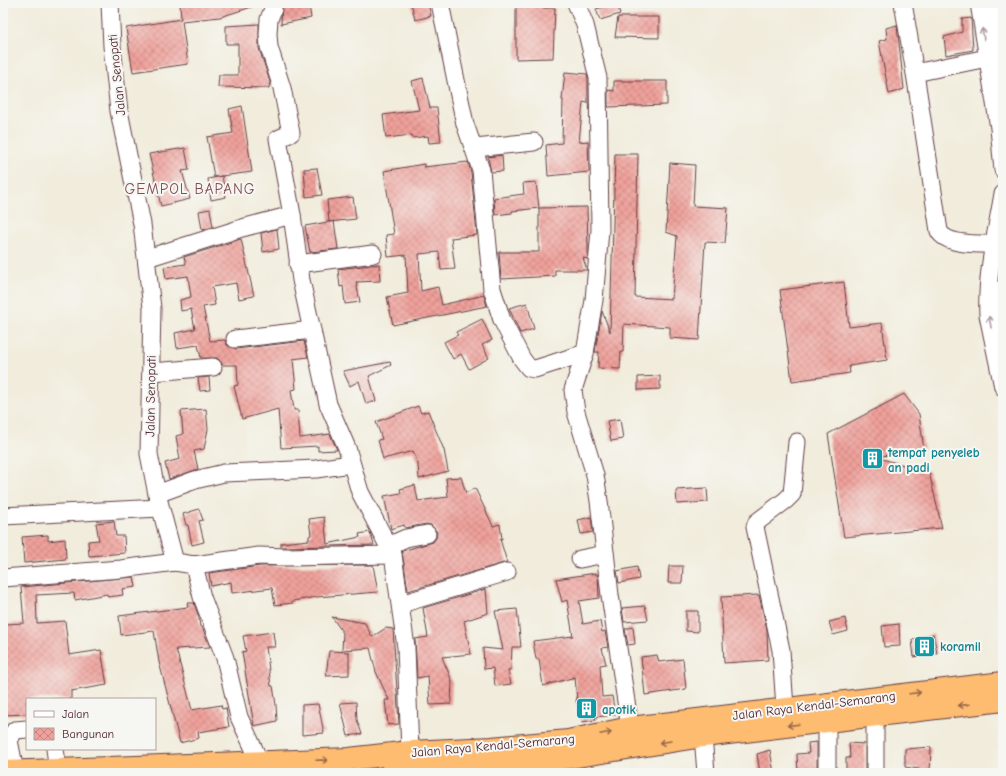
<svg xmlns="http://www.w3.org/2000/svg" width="1006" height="776" viewBox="0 0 1006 776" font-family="'Comic Neue',sans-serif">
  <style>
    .building { fill: url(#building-cross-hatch) }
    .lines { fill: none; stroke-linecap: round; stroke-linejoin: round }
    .minor-casing { stroke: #633e45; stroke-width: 19 }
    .highway-casing { stroke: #633e45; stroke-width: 24 }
    .minor { stroke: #fff; stroke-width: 17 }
    .highway { stroke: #fdbc70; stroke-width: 22 }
    .oneway { stroke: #ae9aa0 }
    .oneway2 { stroke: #9b664a }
    .labels { text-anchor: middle; stroke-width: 4; stroke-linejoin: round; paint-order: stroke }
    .street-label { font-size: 13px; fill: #4a1f2b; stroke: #f6f6f2 }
    .culture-label { font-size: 13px; font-weight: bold; fill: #0d838f; stroke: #f6f6f2; text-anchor: start }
    .quarter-label { font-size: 15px; letter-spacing: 1px; fill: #844c52; stroke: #f6f6f2 }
  </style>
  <defs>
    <pattern id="building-cross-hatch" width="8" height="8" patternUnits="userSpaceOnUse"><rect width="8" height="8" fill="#f0a19b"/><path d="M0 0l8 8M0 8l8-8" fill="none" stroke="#c4837f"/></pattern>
  </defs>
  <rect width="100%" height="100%" fill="#f6f6f2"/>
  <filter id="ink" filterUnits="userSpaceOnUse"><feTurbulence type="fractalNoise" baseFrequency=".025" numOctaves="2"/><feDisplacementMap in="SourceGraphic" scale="8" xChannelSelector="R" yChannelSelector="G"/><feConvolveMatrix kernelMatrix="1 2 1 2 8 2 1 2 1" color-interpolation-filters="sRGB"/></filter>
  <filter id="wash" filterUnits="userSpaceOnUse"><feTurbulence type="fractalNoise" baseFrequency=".012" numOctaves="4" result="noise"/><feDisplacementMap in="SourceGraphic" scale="16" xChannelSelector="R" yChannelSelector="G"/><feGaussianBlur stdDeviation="0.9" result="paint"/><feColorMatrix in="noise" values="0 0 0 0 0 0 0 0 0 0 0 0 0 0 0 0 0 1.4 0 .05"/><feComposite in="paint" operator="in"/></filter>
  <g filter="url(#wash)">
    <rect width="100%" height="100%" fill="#f1ecdb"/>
    <g id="blocks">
      <g class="building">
        <polygon points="180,3 258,3 258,5 220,17 182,21 188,64 133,72 126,28 181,19"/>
        <polygon points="282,3 306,3 306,5 309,5 311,18 281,24"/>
        <polygon points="411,3 428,3 431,16 415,20"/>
        <polygon points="516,3 541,3 541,8 555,8 553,58 516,59"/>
        <polygon points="617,3 620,14 600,20 596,9"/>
        <polygon points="618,17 659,17 659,38 615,37"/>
        <polygon points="971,18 973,50 946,55 944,37 962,32 962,19"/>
        <polygon points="259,24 259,48 270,82 269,88 218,87 219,75 238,75 238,44 226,44 226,26"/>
        <polygon points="897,25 904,89 889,94 879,41 887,39 886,28"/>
        <polygon points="565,72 587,74 588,79 588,103 583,102 579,142 588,141 589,172 548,176 546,145 562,143 563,100 562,100"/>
        <polygon points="423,78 430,108 437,108 441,142 429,143 428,136 413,138 412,135 386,138 383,115 419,110 412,81"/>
        <polygon points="614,81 667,81 667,105 608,107 608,90 614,91"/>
        <polygon points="242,106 252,172 214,177 207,137 233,133 229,109"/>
        <polygon points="185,148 189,170 182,171 190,199 161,206 149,154"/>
        <polygon points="615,154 638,154 635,297 672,299 677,236 666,232 670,163 695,165 693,206 728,208 725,243 705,242 699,340 670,338 670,327 624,324 623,352 621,352 620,369 598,368 599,352 595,352 602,311 610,332"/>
        <polygon points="502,155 503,171 491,172 488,157"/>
        <polygon points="468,162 471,172 477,235 451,238 455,269 441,270 439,252 419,254 421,291 438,287 442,305 484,295 487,306 393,325 387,297 408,293 406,255 388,257 386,235 394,234 384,171 424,164 424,167"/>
        <polygon points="317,168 322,195 306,197 304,169"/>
        <polygon points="222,176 226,197 211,200 208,179"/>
        <polygon points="536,182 539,208 512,211 512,213 495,215 494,198 524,194 523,183"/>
        <polygon points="353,197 356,219 329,222 327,200"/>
        <polygon points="587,207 588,249 588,259 583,258 587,270 555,270 555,276 501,279 499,252 539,252 539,208"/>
        <polygon points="210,209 213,227 202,230 199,211"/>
        <polygon points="334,221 338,249 310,252 305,226"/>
        <polygon points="277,229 279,249 263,252 261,233"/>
        <polygon points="241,239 254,296 239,299 236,283 212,287 215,305 203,307 210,341 225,340 227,345 236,349 304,341 308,357 293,359 296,389 291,390 294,410 298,410 300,438 330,434 337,450 318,451 318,446 281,448 278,409 242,419 234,386 238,385 237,365 223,365 217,358 201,358 198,345 177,348 175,333 195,329 191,309 181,311 180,300 191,297 188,276 166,279 164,267 186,264 184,257"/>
        <polygon points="379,264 380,281 356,282 360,302 345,304 343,286 340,287 338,269"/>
        <polygon points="844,282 849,327 882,323 887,360 849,366 850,373 792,381 780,290"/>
        <polygon points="527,303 534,329 520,333 509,308"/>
        <polygon points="482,319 492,340 482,345 489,358 469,369 461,354 453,359 444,342 458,335 456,332"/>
        <polygon points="390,362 391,365 369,376 376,401 366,404 359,381 350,386 343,371"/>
        <polygon points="660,376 660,389 638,390 638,377"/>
        <polygon points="209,377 210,390 200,391 198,378"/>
        <polygon points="904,394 919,414 924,450 875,457 929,472 942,528 844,537 828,434"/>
        <polygon points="418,406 421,413 428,411 444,450 448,471 419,479 418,464 413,451 383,459 378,440 382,439 376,422"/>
        <polygon points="206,409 208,429 204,449 194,451 198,469 169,479 165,463 180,459 176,436 183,434 181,411"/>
        <polygon points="620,419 623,439 611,441 607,421"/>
        <polygon points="461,477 466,493 475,488 493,526 500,524 502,539 500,539 507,562 408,591 402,551 433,542 436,538 437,532 431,525 426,524 405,528 404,525 391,529 384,496 401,493 400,489 415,485 418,501 448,497 446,478"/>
        <polygon points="707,488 708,502 677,504 676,490"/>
        <polygon points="199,509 203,520 199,521 204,542 192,545 188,525 186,525 183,514"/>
        <polygon points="324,517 327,544 360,537 359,534 370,532 374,545 281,547 281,543 309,540 309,536 311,535 309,519"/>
        <polygon points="591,517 593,532 581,534 578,520"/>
        <polygon points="114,521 116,536 124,536 125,553 89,556 88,541 99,540 96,523"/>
        <polygon points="48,535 48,541 65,539 66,559 24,563 22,537"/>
        <polygon points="373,565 378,592 317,597 293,601 293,603 275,605 272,588 232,593 231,582 211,586 209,573 260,566"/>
        <polygon points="669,566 683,566 682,583 668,583"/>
        <polygon points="637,567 639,579 619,583 617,571"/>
        <polygon points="596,573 596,575 598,575 599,598 579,601 583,624 600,621 602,632 605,631 608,647 602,648 606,664 600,665 602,697 612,696 615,715 595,717 596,720 582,722 576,700 577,700 575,677 543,686 539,659 536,659 533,641 573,636 567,600 562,602 556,579"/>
        <polygon points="134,577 136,587 122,589 123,595 108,597 107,594 75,600 74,593 36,595 37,623 65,621 69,655 101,650 107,685 71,691 71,699 27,699 27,714 3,715 3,644 7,644 6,624 24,623 21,587"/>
        <polygon points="486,589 488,613 464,621 471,654 442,657 452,681 451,704 430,705 428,676 417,678 415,639 428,637 423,608"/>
        <polygon points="759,595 767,630 768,660 724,663 721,597"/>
        <polygon points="187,603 194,603 199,618 200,627 202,627 210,647 176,649 192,710 221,705 222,709 226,708 229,727 198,732 199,738 180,743 159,662 154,631 121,635 119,616 188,607"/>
        <polygon points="645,606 648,620 624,622 622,608"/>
        <polygon points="517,609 521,647 512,647 511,670 508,670 511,684 495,686 493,668 484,669 483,648 503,650 495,611"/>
        <polygon points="686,611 698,611 698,632 686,631"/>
        <polygon points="332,617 365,623 372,637 386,628 393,629 399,724 388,725 385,700 389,700 376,672 370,648 342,650 343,633"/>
        <polygon points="845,618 848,631 833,635 829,622"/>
        <polygon points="899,624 900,646 884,647 882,626"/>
        <polygon points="633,627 635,644 628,645 625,629"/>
        <polygon points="273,632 275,647 266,647 271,686 273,686 276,705 277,721 254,726 242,652 246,651 243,636"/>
        <polygon points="933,634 937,653 914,657 912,640"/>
        <polygon points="329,651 349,652 349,675 326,676"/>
        <polygon points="657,655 659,662 683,659 686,689 645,695 641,657"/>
        <polygon points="356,702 357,720 362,734 348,736 340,703"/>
        <polygon points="318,704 324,733 302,735 302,705"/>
        <polygon points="817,742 817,771 798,773 797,754 809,753 808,743"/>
        <polygon points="849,743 865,744 865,773 846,772 846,758 850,758"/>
        <polygon points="931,747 930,773 920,773 919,769 905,767 905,749"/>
        <polygon points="770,750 774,773 760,773 757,754"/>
      </g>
    </g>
  </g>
  <g filter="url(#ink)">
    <use href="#blocks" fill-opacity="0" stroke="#633e45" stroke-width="1"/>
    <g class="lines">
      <defs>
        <g id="minor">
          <polyline points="110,3 112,46 119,111 142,224 152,308 149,454 157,494 175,562 194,565 202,597 225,658 239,717 260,762"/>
          <polyline points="272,3 273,9 269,19 268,34 269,47 282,88 291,133 278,139 292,215 301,280 328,404 347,448 360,492 393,555 406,647 410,752"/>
          <polyline points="440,3 465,124 481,170 492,289 502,320 522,359 529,368 535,369 585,353"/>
          <polyline points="576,3 585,25 598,78 600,230 594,300 585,353 573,390 576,412 595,475 599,501 610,595 630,728"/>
          <polyline points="903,3 915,73 987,58"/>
          <polyline points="979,3 999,128 1003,170"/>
          <polyline points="992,3 1003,82"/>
          <path d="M915 73 939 231C947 247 987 244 1003 244"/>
          <polyline points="475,148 534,142"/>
          <path d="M1003 194C996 234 986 275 988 315L1003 387"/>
          <polyline points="147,258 242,228 292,215"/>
          <polyline points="298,264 373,254"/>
          <polyline points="999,290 997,298 1003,330"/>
          <polyline points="235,339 312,330"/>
          <polyline points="152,372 213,367"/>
          <polyline points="157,494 195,480 224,473 316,469 351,464"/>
          <polyline points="3,516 160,508"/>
          <polyline points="388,546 406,538 427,534"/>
          <polyline points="580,559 605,554"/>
          <polyline points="194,565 259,556 286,557 393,555"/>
          <polyline points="3,578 121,569 175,562"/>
          <polyline points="401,604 507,572"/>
          <polyline points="875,704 875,773"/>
          <polyline points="785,708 781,650 755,527 757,522 786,500 792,494 797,442"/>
          <polyline points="703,736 706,773"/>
          <polyline points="55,749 58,770"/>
          <polyline points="15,771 9,740 15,730 27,729"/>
          <polyline points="827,773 827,721"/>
        </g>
        <g id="highway">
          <polyline points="3,772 349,759 410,752 491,748 568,741 630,728 1003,683"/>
          <polyline points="391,773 492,766 571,757 703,736 1003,700"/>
        </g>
      </defs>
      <use href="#minor" class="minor-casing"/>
      <use href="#highway" class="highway-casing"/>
      <use href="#minor" class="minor"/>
      <use href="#highway" class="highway"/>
    </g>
    <defs><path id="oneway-shaft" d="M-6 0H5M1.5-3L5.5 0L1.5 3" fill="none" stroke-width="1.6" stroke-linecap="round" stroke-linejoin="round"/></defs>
    <g class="oneway">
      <use href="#oneway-shaft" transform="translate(983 34) rotate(-99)"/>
      <use href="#oneway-shaft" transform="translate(990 322) rotate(-101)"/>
    </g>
    <g class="oneway2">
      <use href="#oneway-shaft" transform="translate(915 693) rotate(-7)"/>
      <use href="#oneway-shaft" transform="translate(964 705) rotate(173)"/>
      <use href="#oneway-shaft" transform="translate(793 725) rotate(173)"/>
      <use href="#oneway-shaft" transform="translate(606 733) rotate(-12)"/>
      <use href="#oneway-shaft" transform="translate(665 742) rotate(171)"/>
      <use href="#oneway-shaft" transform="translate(322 760) rotate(-2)"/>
    </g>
  </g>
  <defs>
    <symbol id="building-square" viewBox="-11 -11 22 22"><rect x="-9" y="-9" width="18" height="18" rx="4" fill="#0f9aa8" stroke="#f6f6f2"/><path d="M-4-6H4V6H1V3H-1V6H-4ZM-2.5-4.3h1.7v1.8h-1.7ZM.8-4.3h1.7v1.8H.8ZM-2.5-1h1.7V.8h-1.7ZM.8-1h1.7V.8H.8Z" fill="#fff"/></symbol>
  </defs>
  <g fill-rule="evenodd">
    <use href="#building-square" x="860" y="446" width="25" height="25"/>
    <use href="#building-square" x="912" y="634" width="25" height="25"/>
    <use href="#building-square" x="574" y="696" width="25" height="25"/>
  </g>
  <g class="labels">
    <g class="street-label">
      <text transform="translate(116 75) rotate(-96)" y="5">Jalan Senopati</text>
      <text transform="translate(150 396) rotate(-89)" y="5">Jalan Senopati</text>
      <text transform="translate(814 705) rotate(-7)" y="5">Jalan Raya Kendal-Semarang</text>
      <text transform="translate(493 745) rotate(-5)" y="5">Jalan Raya Kendal-Semarang</text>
    </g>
    <g class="culture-label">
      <text x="888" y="457">tempat penyeleb<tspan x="888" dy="15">an padi</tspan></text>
      <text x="940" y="651">koramil</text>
      <text x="602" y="714">apotik</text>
    </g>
    <g class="quarter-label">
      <text x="190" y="194">GEMPOL BAPANG</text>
    </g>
  </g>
  <rect width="1006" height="776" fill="none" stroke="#f6f6f2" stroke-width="16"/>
  <rect x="26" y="698" width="130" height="52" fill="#f6f6f2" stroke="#b1a0a2"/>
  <rect x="34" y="711" width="20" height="6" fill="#ffffff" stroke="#b1a0a2"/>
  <text x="62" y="718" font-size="12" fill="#4a1f2b">Jalan</text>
  <rect x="34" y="728" width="20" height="12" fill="url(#building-cross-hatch)" stroke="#b1a0a2"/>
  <text x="62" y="738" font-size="12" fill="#4a1f2b">Bangunan</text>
</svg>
